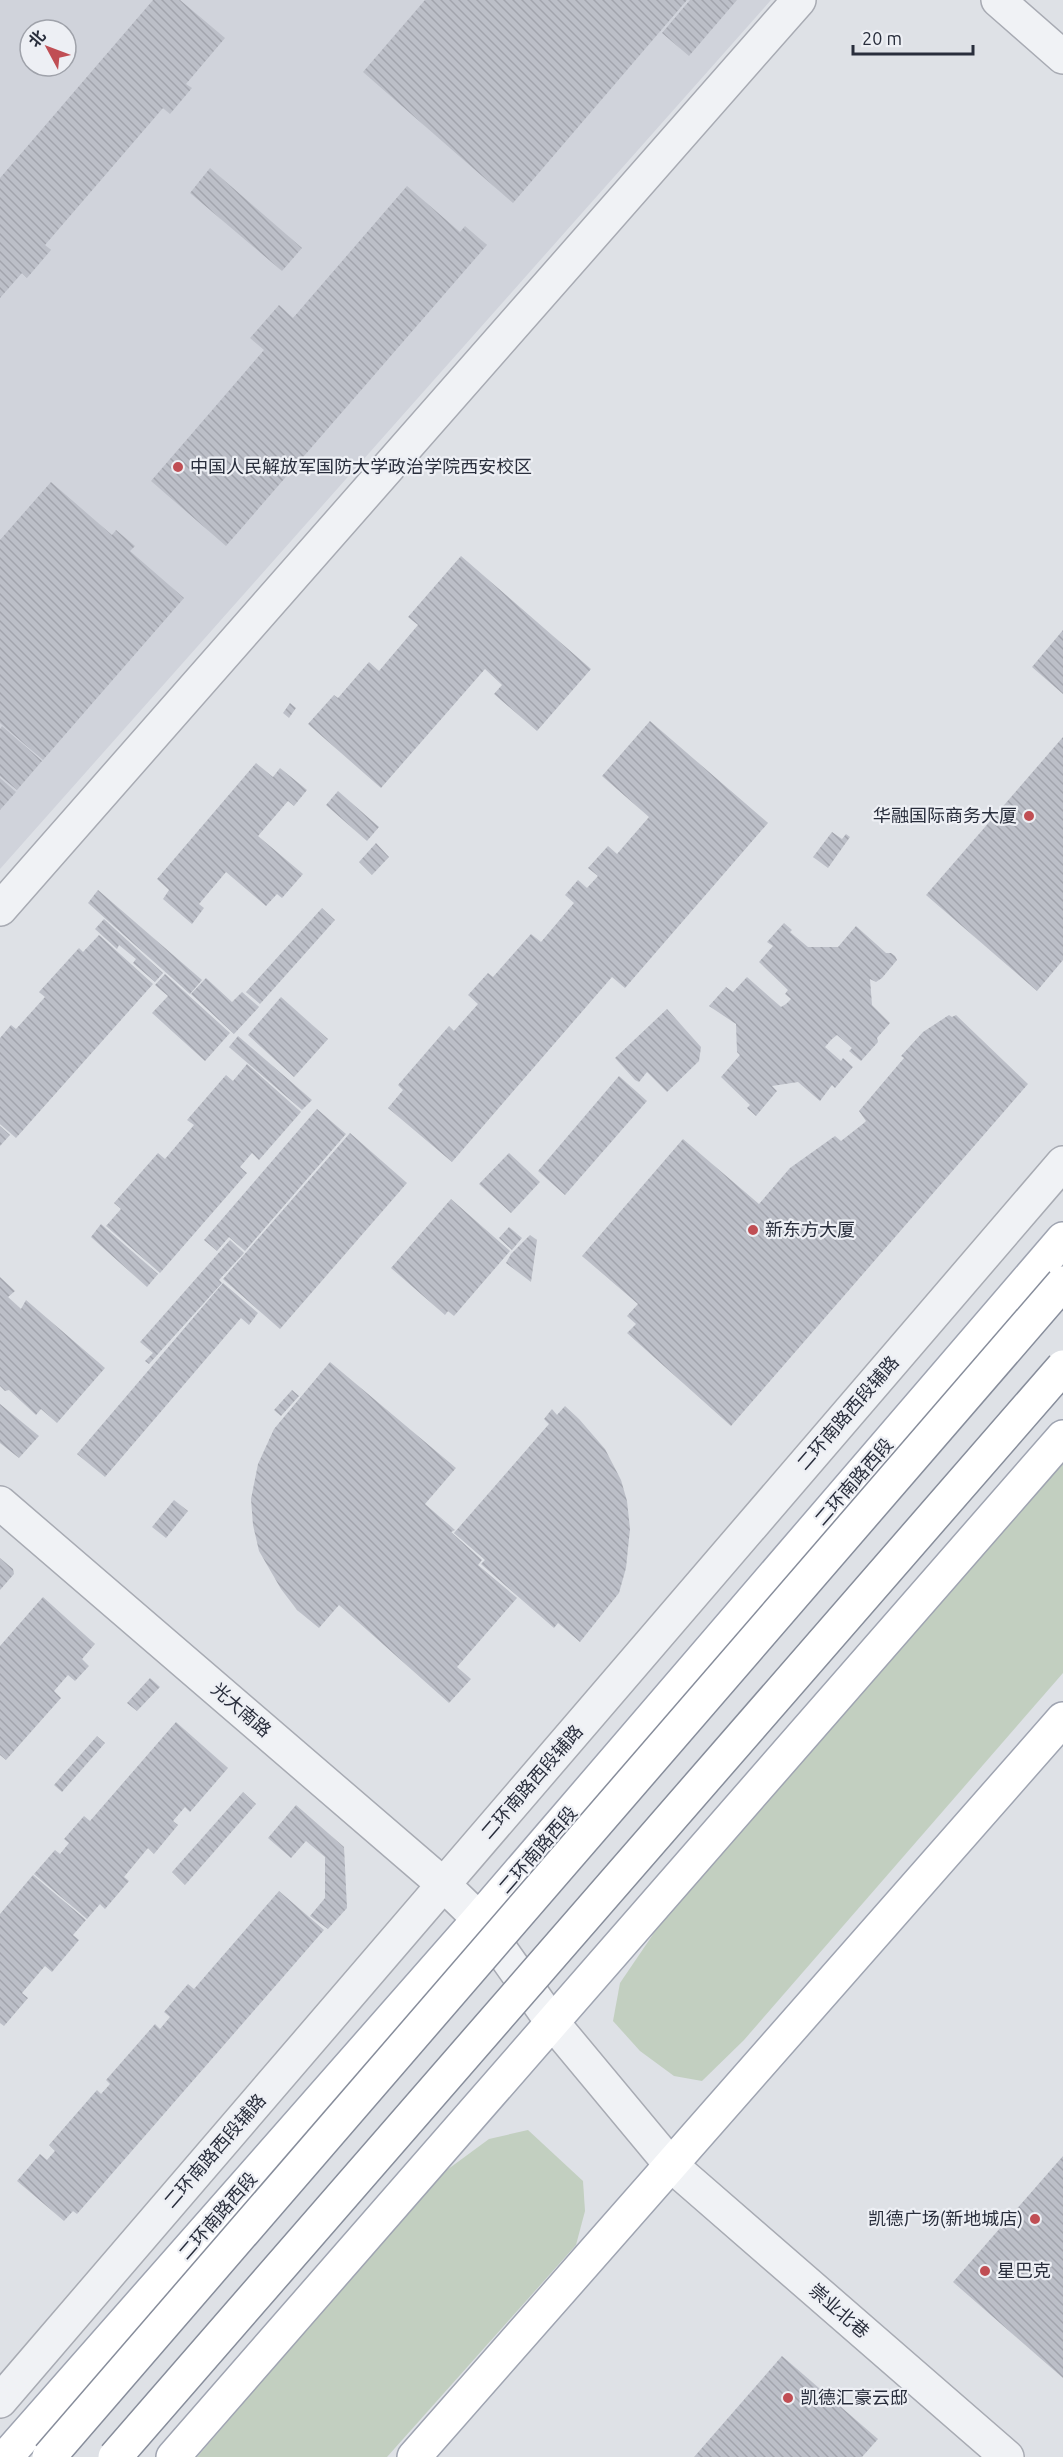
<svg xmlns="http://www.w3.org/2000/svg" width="1063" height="2457" viewBox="0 0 1063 2457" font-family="Ubuntu,'Noto Sans SC',sans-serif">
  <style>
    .built { fill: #d0d3db; fill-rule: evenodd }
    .grass { fill: #c2cfc0 }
    .building { fill: url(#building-back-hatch) }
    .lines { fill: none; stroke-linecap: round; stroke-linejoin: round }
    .minor-casing { stroke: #a8abb3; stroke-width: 36 }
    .major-casing { stroke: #9fa4b1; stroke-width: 36 }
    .minor { stroke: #f0f2f5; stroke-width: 33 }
    .major { stroke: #fff; stroke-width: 33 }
    .highway-bridge-casing { stroke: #878d9b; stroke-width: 36; stroke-linecap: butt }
    .highway-bridge { stroke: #fff; stroke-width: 33 }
    .poi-dot { fill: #c04e54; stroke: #edeff4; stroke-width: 2 }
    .labels { text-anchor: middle; stroke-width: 4.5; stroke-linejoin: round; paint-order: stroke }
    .poi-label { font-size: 18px; fill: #292e3c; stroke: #edeff4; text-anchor: start }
    .street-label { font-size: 18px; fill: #292e3c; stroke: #edeff4 }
  </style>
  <defs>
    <pattern id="building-back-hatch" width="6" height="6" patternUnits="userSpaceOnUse" patternTransform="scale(1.5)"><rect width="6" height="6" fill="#bcbfc8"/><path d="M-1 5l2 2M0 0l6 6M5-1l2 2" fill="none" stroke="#a2a4ad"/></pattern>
  </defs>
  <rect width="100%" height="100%" fill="#dee1e6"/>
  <path class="built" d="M0 0H771L0 869ZM30 30H66V66H30Z"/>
  <g class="grass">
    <polygon points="1063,1459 1063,1673 744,2040 702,2081 674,2076 640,2051 613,2021 620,1983 675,1902"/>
    <polygon points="528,2130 583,2181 585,2211 576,2245 387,2457 197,2457 436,2178 489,2139"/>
  </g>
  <g class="building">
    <polygon points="153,0 180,0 225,38 186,84 192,88 170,114 163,108 45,245 51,250 27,278 22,273 0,298 0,178"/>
    <polygon points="425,0 687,0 513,203 363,72"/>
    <polygon points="690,0 737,0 689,56 662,33"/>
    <polygon points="210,168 302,248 282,271 190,193"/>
    <polygon points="407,186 460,232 465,226 487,245 226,546 151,481 264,350 250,338 279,305 293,318"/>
    <polygon points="51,482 112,535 116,530 135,546 130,551 184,598 43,760 0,723 0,540"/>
    <polygon points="461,556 591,669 537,731 494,694 502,685 485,669 381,788 308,724 334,695 338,698 369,662 379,671 418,625 408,617"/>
    <polygon points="1063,630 1063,694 1032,667"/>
    <polygon points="290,703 296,708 289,718 283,713"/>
    <polygon points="650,721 768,823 625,988 612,977 452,1162 388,1108 403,1090 398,1085 449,1026 454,1031 478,1004 468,995 488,973 493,977 531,934 541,942 574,903 565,895 578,880 587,888 598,876 588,868 608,846 617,854 649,817 602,776"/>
    <polygon points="2,726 42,761 17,790 0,776 0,729"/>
    <polygon points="1063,737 1063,960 1037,991 926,895"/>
    <polygon points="256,763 273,777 280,768 307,790 294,806 288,801 258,836 303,874 282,898 277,894 266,906 226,872 199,904 204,908 192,924 163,899 169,890 157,879"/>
    <polygon points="0,778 16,792 0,810"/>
    <polygon points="338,791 379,827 367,841 326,805"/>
    <polygon points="832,832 842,839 846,834 850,837 828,868 813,857"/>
    <polygon points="376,843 389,857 372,875 359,862"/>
    <polygon points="98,890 202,980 190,994 88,903"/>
    <polygon points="322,908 335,920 260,1004 246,992"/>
    <polygon points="104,919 163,973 155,982 133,963 136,959 119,945 117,949 95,929"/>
    <polygon points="784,923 792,930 790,932 808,947 838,947 856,926 886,953 891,953 895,956 897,960 882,978 876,982 870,979 872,1005 890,1023 877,1038 878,1042 861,1061 849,1051 852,1048 837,1035 832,1039 825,1047 841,1061 843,1058 853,1067 835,1088 832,1085 820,1101 798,1082 772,1086 777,1091 756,1116 747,1108 750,1105 721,1077 740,1055 737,1052 736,1024 709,1006 726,987 733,992 747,977 781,1007 786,1004 791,999 785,994 788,990 759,962 773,946 767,942"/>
    <polygon points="99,935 153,984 16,1138 0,1124 0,1038 11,1025 16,1029 45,997 39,992 79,948 83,952"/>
    <polygon points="165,974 230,1033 205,1061 152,1013 168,996 155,985"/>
    <polygon points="206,978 232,1002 242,992 259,1007 234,1034 191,994"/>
    <polygon points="281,997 328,1039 294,1077 248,1035"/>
    <polygon points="667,1009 701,1047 699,1061 667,1092 647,1072 639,1082 635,1080 615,1058"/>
    <polygon points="949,1015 952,1017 956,1015 1028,1084 731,1426 627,1333 636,1324 627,1316 638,1304 582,1256 683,1139 759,1204 790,1168 835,1136 841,1141 864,1123 866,1121 859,1111 904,1058 901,1056 923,1032"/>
    <polygon points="238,1036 312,1100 302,1110 229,1047"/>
    <polygon points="247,1064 301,1112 259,1160 252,1153 240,1167 247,1173 160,1273 106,1226 121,1209 114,1203 158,1153 165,1159 194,1125 187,1120 226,1075 233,1081"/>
    <polygon points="619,1076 647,1101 565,1195 538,1171"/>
    <polygon points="317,1109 346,1134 245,1251 229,1237 217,1251 204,1240"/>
    <polygon points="0,1126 10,1135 0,1146"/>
    <polygon points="350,1133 407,1183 280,1329 223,1279"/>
    <polygon points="509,1153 540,1182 511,1213 479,1184"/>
    <polygon points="451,1199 510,1251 454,1316 448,1311 445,1315 391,1268"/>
    <polygon points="101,1224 158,1274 147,1287 91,1237"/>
    <polygon points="509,1227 522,1238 512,1250 499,1238"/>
    <polygon points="530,1235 537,1240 531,1282 506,1263 511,1254"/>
    <polygon points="230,1240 244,1253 219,1280 222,1283 149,1364 145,1361 153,1353 140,1342"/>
    <polygon points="0,1277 15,1291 8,1297 21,1309 26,1300 105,1368 57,1423 41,1409 36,1415 9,1390 5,1391 0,1386"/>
    <polygon points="223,1283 258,1313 249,1325 241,1318 105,1477 77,1454"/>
    <polygon points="330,1362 456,1468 425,1504 455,1530 451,1532 482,1560 478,1565 517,1598 457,1667 471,1679 449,1703 339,1605 319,1628 297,1610 281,1589 259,1551 253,1525 251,1499 258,1464 274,1429"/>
    <polygon points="292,1390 299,1396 281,1416 274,1410"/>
    <polygon points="0,1404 39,1436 19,1458 0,1443"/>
    <polygon points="565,1406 579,1419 605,1449 621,1480 627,1501 630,1529 626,1568 619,1593 580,1642 558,1623 554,1628 481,1564 485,1560 454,1533 549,1424 544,1419 552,1409 557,1415"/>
    <polygon points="174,1500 188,1511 166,1538 152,1527"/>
    <polygon points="0,1558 13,1569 14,1574 0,1590"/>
    <polygon points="43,1597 95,1644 82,1659 89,1666 75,1681 68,1675 54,1691 61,1698 6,1760 0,1755 0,1646"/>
    <polygon points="150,1678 160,1687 137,1711 127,1703"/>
    <polygon points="176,1722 228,1768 190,1812 185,1807 173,1821 178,1825 154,1854 148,1848 124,1877 129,1881 105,1909 100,1904 87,1919 34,1874 55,1850 60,1854 69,1843 64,1839 84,1816 90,1821"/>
    <polygon points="97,1736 105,1743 62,1792 54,1785"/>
    <polygon points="243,1792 256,1804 185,1885 172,1872"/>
    <polygon points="296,1805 344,1847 347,1908 328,1929 310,1916 325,1898 325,1857 306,1841 291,1858 268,1838"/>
    <polygon points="33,1875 86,1920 73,1935 79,1940 52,1972 45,1966 22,1993 28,1998 4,2026 0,2023 0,1914"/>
    <polygon points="279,1891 324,1930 77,2214 73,2211 64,2221 17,2181 40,2154 47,2160 55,2151 49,2145 97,2090 101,2094 110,2084 106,2080 155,2024 160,2029 170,2017 164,2012 188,1984 194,1989"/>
    <polygon points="1063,2156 1063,2378 953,2282"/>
    <polygon points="782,2356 878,2439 862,2457 694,2457"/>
  </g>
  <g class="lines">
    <defs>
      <g id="minor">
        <polyline points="998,0 1063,57"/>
        <polyline points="0,909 799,0"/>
        <polyline points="0,1503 444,1885 479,1919 552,2022 671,2165 1007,2457"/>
        <polyline points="0,2401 1063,1163"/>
      </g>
      <g id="major">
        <polyline points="6,2457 479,1919 1063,1239"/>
        <polyline points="173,2457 1063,1437"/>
        <polyline points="414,2457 1063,1719"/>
      </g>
    </defs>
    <use href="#minor" class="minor-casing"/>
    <use href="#major" class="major-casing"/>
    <use href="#minor" class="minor"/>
    <use href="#major" class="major"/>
    <defs>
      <g id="highway-bridge">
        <polyline points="49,2457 1063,1283"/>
        <polyline points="115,2457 1063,1367"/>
      </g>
    </defs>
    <use href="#highway-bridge" class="highway-bridge-casing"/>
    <use href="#highway-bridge" class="highway-bridge"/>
  </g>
  <g class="poi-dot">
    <circle cx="178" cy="467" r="6"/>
    <circle cx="1029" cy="816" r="6"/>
    <circle cx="753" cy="1230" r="6"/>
    <circle cx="1035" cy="2219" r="6"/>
    <circle cx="985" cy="2271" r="6"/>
    <circle cx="788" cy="2398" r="6"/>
  </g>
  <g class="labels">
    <g class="poi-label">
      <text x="190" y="473">中国人民解放军国防大学政治学院西安校区</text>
      <text x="1017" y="822" text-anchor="end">华融国际商务大厦</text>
      <text x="765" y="1236">新东方大厦</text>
      <text x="1023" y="2225" text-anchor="end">凯德广场(新地城店)</text>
      <text x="997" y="2277">星巴克</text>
      <text x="800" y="2404">凯德汇豪云邸</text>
    </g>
    <g class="street-label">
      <text transform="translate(848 1413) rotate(-49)" y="6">二环南路西段辅路</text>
      <text transform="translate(854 1482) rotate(-49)" y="6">二环南路西段</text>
      <text transform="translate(241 1710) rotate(41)" y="6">光大南路</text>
      <text transform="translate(532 1782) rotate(-49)" y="6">二环南路西段辅路</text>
      <text transform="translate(538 1850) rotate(-49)" y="6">二环南路西段</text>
      <text transform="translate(215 2151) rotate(-49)" y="6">二环南路西段辅路</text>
      <text transform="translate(218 2216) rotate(-49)" y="6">二环南路西段</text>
      <text transform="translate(839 2311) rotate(41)" y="6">崇业北巷</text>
    </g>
  </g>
  <g transform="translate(48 48) rotate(311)"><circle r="28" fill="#edeff4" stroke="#9fa2aa" stroke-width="1.5"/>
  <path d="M0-4.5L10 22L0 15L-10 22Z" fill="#c04e54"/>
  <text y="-9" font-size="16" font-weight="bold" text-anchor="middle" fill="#292e3c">北</text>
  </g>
  <path d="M853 45v9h120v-9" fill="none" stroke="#292e3c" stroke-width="3"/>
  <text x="862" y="45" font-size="18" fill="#292e3c" stroke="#edeff4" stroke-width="4.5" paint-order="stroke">20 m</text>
</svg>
